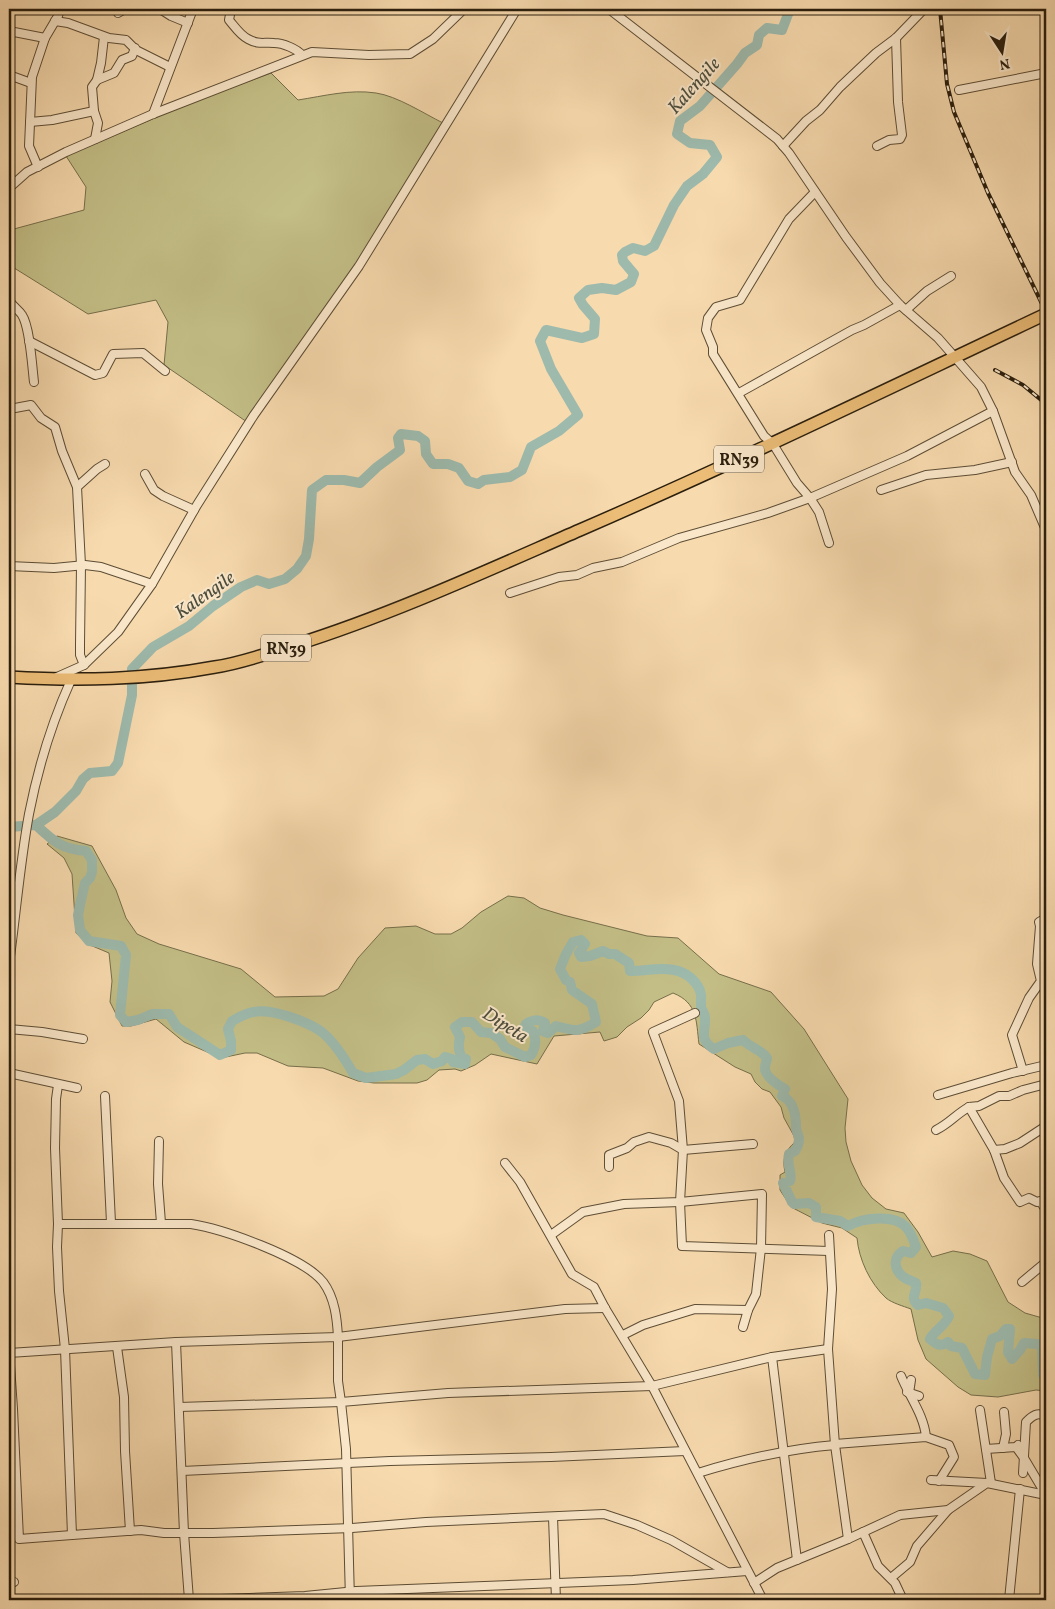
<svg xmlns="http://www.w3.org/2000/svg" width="1055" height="1609" viewBox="0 0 1055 1609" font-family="Vollkorn,serif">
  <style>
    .green { fill: #c3be86; stroke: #766e4a }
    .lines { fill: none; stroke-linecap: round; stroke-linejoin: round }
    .river { stroke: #9dbaad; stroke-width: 10 }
    .minor-casing { stroke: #5d4d35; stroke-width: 10 }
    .highway-casing { stroke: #2a1e0d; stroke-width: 14 }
    .minor { stroke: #fae7ca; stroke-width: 8 }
    .highway { stroke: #ecbd77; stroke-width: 11 }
    .rail-casing { stroke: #2a1e0d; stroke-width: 4 }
    .rail { stroke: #fae7ca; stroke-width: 2; stroke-dasharray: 5.5; stroke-linecap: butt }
    .labels { text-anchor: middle; stroke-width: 4; stroke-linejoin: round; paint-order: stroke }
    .shield { fill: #fae7ca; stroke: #685a46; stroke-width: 1 }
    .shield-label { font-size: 16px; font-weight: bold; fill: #2a1e0d }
    .water-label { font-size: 19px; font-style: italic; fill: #4c4d3d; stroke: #fae7ca }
  </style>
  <rect width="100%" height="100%" fill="#f7daae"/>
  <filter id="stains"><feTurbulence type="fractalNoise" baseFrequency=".004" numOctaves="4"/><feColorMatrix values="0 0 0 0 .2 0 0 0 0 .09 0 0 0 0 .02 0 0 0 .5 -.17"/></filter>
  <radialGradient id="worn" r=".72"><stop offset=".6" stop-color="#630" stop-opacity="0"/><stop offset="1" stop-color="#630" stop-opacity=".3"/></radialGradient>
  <g class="green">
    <path d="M271 73 298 100C324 96 350 89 376 93 397 96 423 113 443 123L356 265 247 422 164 365 168 322 156 300 88 314 11 266 9 263V232L14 229 84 210 86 187 66 156 185 105Z"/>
    <path d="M57 836 92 846 116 890 126 918 137 934 159 944 241 969 275 997 324 996 338 989 358 958 385 928 416 926 435 934H451L462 928 481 912 508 896 524 898 540 908 563 915 647 936 678 938 719 974 771 992 804 1029 848 1099 845 1128 846 1142 851 1161 862 1185 872 1198 886 1209 904 1213 918 1232 932 1257 953 1251 970 1254 987 1261 1008 1302 1025 1313 1046 1319V1391L1036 1390 998 1397 971 1395 958 1387 926 1359 918 1340 911 1309C903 1306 892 1303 886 1298 870 1283 859 1260 857 1238L842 1228 822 1223 791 1207 780 1190V1175L785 1172C782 1159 785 1151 795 1142L794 1136 784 1118 781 1107 770 1092 762 1089 755 1082 751 1074 735 1067 699 1044C696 1021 698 1003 673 993L654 1002 649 1010 641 1018 627 1027 617 1037 604 1041 600 1032 554 1036 537 1064 491 1054 475 1065 461 1071 455 1069 439 1070 427 1080 417 1083H374L358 1081 323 1068 288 1066 257 1053H245L221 1058 184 1042 156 1019 131 1026H122L110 1002 112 981 109 953 90 945 76 933 72 874 64 858 47 844Z"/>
  </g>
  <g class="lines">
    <g class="river">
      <polyline points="36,825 55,812 76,791 83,779 90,773 112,771 118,763 132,695 132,669 153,647 189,626 213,606 241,587 257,580 269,584 285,579 297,569 306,556 309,539 312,490 326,480 344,480 360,483 377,467 400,450 398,438 401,434 418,436 425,441 426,454 433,464 448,464 459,468 468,481 478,484 484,480 510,477 522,470 531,447 559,431 578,415 551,369 540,341 546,330 582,338 594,334 595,319 583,305 579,298 588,290 602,288 616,290 631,282 634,274 623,261 622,255 625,252 633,248 645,251 654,246 674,205 687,186 703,174 717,157 710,145 690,143 677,134 680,121 700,106 737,64 745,53 757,45 759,35 767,28 782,30 790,9"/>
      <path d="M9 827 36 825C54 842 62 849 86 851L92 860V872L90 878 85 883 80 905 78 915 80 930 89 941 121 946 126 955 120 1015 126 1022 138 1020 152 1014H169L177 1027 220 1055 231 1050V1041L228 1029 232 1021C239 1017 246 1013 254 1012 270 1008 310 1022 323 1033 336 1044 345 1059 353 1073L366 1078 396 1074 404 1070 417 1060 425 1059 433 1064 442 1061 445 1057 452 1059 453 1062 465 1064 466 1059 462 1058C458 1051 458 1045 460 1037L455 1027 462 1022H472L481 1032 491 1033 500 1039 505 1047 525 1057 531 1055C536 1047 537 1040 533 1031L526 1030 524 1028 526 1024C532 1020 538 1018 545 1023L543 1031 548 1033 556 1026C575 1031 578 1033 596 1022L592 1004 572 990 570 982 566 980 560 969 566 954 573 942 581 940 585 944 579 953 581 957 590 956 603 951 609 954H615L629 963 630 971C645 971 659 967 674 970 686 972 699 982 701 995 701 999 701 1003 701 1007 702 1011 705 1013 705 1018 706 1031 698 1039 714 1049L728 1043 743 1040C752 1049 759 1048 767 1058 767 1061 765 1064 765 1067 764 1076 778 1085 785 1089L782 1096C794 1101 796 1116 796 1127 796 1132 799 1135 799 1139 799 1143 797 1148 795 1151L789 1154C786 1166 793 1173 790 1181L783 1183 792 1202 794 1204 809 1203 816 1207V1217L840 1221 848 1226C862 1218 893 1214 905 1226 910 1230 914 1241 916 1247L911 1253 903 1251C892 1258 894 1271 905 1278 908 1280 912 1281 916 1283 918 1292 909 1297 918 1305L926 1303 943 1308 949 1316C945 1326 935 1330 930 1339 937 1345 941 1347 948 1342L951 1346 962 1348 975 1374 985 1375 987 1357 992 1339 1000 1336 1006 1329H1010L1008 1352 1012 1359 1020 1350 1024 1343 1037 1344 1042 1347 1043 1375 1046 1378"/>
    </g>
    <defs>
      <g id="minor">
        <polyline points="160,9 171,16 188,23"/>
        <path d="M231 9 229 20C235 27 240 35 248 39 259 45 263 42 274 43 283 43 297 49 302 55"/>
        <polyline points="609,9 777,139 789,153 846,237 880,283 900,305 938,338 981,387 993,411 1015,472 1031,495 1046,530"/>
        <polyline points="118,13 125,9"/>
        <polyline points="55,21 68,23 109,38 126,40 136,50 170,67"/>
        <polyline points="9,31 45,38"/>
        <polyline points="9,75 31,83"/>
        <polyline points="97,80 101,63 104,37"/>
        <polyline points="959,90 1046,73"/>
        <polyline points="94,111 92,87 97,80 114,73 122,60 132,56 135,48"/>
        <polyline points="153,114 193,9"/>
        <polyline points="30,122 52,120 94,111 98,123 95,139"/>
        <polyline points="783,146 806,121 820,110 840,87 876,53 896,38 924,9"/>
        <polyline points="877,146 889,140 900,139 902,135 898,102 896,38"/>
        <polyline points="38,167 29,146 32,77 45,38 58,16 60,9"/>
        <polyline points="9,188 27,172 66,152 153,114 312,52 369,55 410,54 433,39 464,9"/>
        <polyline points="815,192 789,219 740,300 716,307 708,318 706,330 713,347 713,354 764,436 773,444 797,483 810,498 819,512 829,543"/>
        <path d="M9 300C13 307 19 310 22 315 30 327 32 366 34 382"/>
        <polyline points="906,310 927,291 951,276"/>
        <polyline points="29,341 95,375 103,373 113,354 143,353 165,371"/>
        <polyline points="739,393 852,330 864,325 900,305"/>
        <polyline points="15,408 31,405 41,418 55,427 62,451 77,487"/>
        <polyline points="145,474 154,490 163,496 194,510"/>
        <polyline points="881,490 926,475 975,470 1012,462"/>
        <polyline points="9,566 54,568 85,565 101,567 152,584"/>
        <polyline points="510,593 559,577 577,575 593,568 622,562 679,538 768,513 810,498 907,456 993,411"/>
        <polyline points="84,665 80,655 80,644 81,565 77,487 97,469 105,464"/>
        <polyline points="57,677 84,665 118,632 152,584 197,505 254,415 359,266 517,9"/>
        <path d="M9 964C16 914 20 863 29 814 38 768 52 722 71 680"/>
        <polyline points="695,1013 653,1032 679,1101 683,1150 680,1202 682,1246 829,1251"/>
        <polyline points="9,1029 42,1032 83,1039"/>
        <polyline points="1023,1071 1012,1035 1029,998 1041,981 1037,964 1040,926 1039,922 1046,918"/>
        <polyline points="9,1073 77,1088"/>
        <polyline points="58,1085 56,1099 55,1148 58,1224 57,1247 59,1291 65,1349 72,1535 141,1530 164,1533 213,1533 352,1528 426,1522 604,1514 637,1525 671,1540 727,1572"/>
        <polyline points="938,1095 1012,1073 1046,1065"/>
        <polyline points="105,1096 111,1223"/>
        <polyline points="969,1107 979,1106 999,1096 1009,1096 1023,1090 1046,1084"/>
        <path d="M936 1130C950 1123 955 1115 969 1107L994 1150 1004 1178 1020 1202 1029 1198 1037 1202 1040 1201 1046 1210"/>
        <polyline points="159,1141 158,1184 161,1223"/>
        <polyline points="994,1150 1005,1149 1020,1143 1046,1126"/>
        <polyline points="505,1163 520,1182 572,1274 594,1287 605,1308 652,1386 763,1600"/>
        <polyline points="609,1167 609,1155 627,1148 634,1142 649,1137 671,1143 683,1150 753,1144"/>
        <path d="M58 1224H191C223 1229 303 1257 323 1282 335 1298 337 1319 338 1337L565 1309 605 1308"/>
        <polyline points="551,1235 583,1212 624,1204 680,1202 762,1194 761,1248 756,1294 748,1310 743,1327"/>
        <polyline points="829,1235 832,1289 828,1349 835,1445 848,1539"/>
        <polyline points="1022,1282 1046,1262"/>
        <polyline points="623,1335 643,1325 695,1309 748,1310"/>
        <polyline points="176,1342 184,1533 189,1600"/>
        <polyline points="117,1347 124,1397 125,1451 130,1531"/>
        <polyline points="9,1350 13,1409 19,1539 72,1535"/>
        <polyline points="9,1353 176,1342 338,1337 338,1381 341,1402 179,1407"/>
        <polyline points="772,1357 797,1560"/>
        <path d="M901 1376C909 1396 924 1415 926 1437"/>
        <polyline points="907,1392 919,1396"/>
        <polyline points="909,1393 911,1380"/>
        <polyline points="980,1410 991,1483"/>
        <polyline points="835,1444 926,1437 949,1445 954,1457 939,1481"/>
        <polyline points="1016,1447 1024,1458 1046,1495"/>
        <polyline points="1003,1448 1006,1434 1004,1412"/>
        <polyline points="986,1449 1016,1447 1018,1445"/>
        <polyline points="182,1471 390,1461 551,1457 685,1451"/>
        <path d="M698 1473C743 1459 788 1449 835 1445"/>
        <path d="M1023 1473 1026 1422C1032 1416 1038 1411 1046 1417"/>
        <polyline points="931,1480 987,1483"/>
        <polyline points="553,1517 556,1600"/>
        <polyline points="863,1532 878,1566 895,1583 903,1600"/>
        <polyline points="891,1578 910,1562 917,1546 948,1510"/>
        <polyline points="754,1583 777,1568 848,1539 900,1515 948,1510 987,1483 1046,1495"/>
        <polyline points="9,1584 14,1582"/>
        <polyline points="192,1600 305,1596 356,1591 633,1580 747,1571"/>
        <polyline points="350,1600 346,1449 341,1402 448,1393 652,1386 772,1357 828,1349"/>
        <polyline points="1009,1600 1020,1489"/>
      </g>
      <path id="highway" d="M9 677C79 681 145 680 215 667 242 663 269 653 295 645 393 614 486 571 580 530 737 462 891 387 1046 314"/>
    </defs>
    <use href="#minor" class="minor-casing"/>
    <use href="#highway" class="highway-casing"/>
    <use href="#minor" class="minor"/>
    <use href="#highway" class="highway"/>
    <defs>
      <g id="rail">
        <polyline points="940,9 947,84 954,112 988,193 1046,312"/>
        <polyline points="995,370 1023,385 1046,404"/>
      </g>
    </defs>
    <use href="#rail" class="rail-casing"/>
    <use href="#rail" class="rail"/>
  </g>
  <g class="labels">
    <g class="shield">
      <rect x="714" y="445.5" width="50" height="27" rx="4"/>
      <rect x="261" y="634.5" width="50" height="27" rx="4"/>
    </g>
    <g class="shield-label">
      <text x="739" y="465">RN39</text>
      <text x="286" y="654">RN39</text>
    </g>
    <g class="water-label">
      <text transform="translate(693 85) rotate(-48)" y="7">Kalengile</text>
      <text transform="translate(204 594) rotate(-35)" y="7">Kalengile</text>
      <text transform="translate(506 1024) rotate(32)" y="7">Dipeta</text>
    </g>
  </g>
  <rect width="1055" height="1609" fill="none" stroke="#f7daae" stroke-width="30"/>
  <rect x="10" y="10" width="1035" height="1589" fill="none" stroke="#2a1e0d" stroke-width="2.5"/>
  <rect x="15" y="15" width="1025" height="1579" fill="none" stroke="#2a1e0d"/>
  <g transform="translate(1002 52) rotate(168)" stroke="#fae7ca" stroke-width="4" paint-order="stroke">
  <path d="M0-4L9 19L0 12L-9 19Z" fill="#2a1e0d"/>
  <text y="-8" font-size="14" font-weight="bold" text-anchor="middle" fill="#2a1e0d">N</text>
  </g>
  <rect width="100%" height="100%" filter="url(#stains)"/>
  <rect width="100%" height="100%" fill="url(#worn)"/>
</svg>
